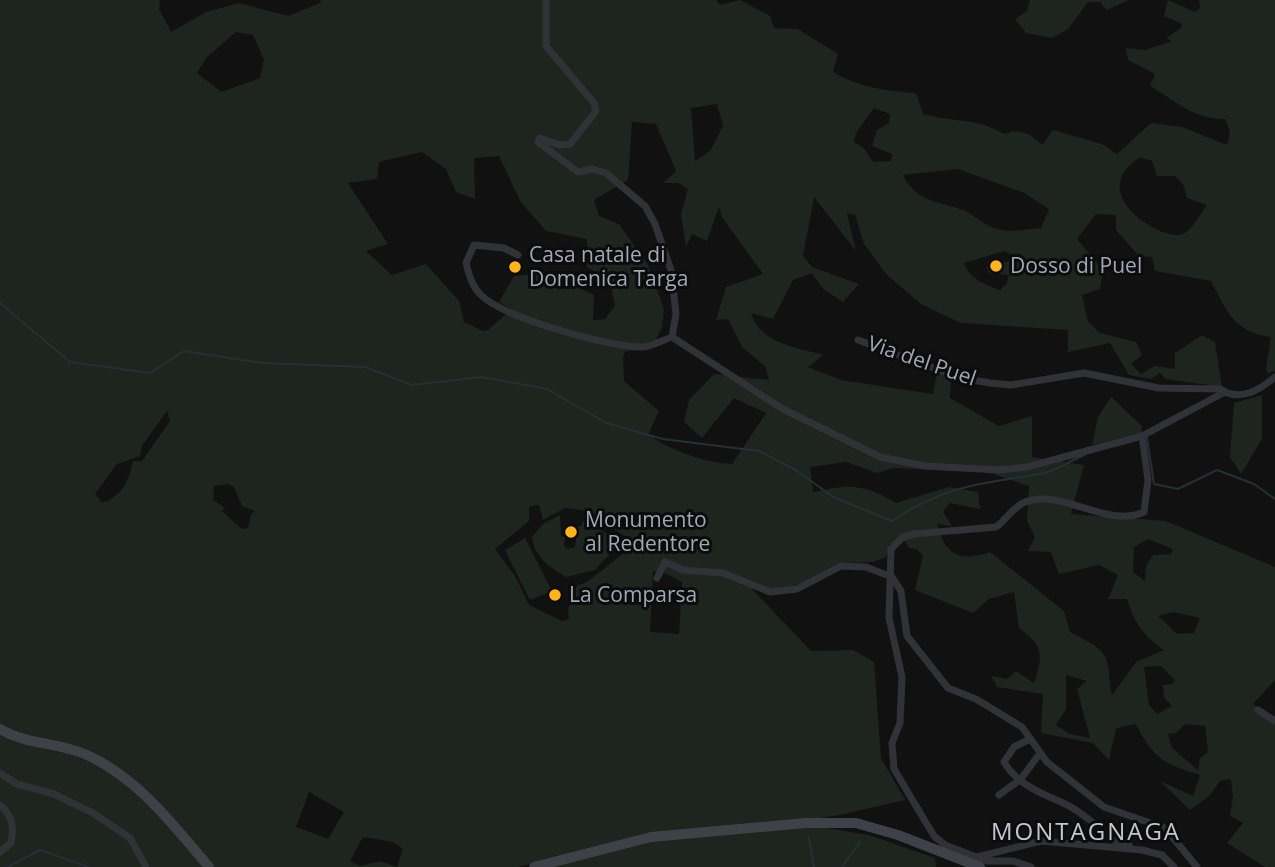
<svg xmlns="http://www.w3.org/2000/svg" width="1275" height="867" viewBox="0 0 1275 867" font-family="'Open Sans',sans-serif">
  <style>
    .green { fill: #1d251e; fill-rule: evenodd }
    .lines { fill: none; stroke-linecap: round; stroke-linejoin: round }
    .stream { stroke: #262f37; stroke-width: 2 }
    .street { stroke: #313238; stroke-width: 7 }
    .secondary { stroke: #3f4148; stroke-width: 10 }
    .poi-dot { fill: #ffb41c; stroke: #0c0c0d; stroke-width: 2.5 }
    .labels { text-anchor: middle; stroke-width: 6; stroke-linejoin: round; paint-order: stroke }
    .poi-label { font-size: 21px; fill: #a0a7b5; stroke: #0c0c0d; text-anchor: start }
    .street-label { font-size: 21px; fill: #a0a7b5; stroke: #0c0c0d }
    .quarter-label { font-size: 24px; letter-spacing: 2px; fill: #c2c6d0; stroke: #0c0c0d }
  </style>
  <rect width="100%" height="100%" fill="#111112"/>
  <g class="green">
    <path d="M0 0H160L159 9 171 32 206 12 239 3 288 16 320 3 321 0H716L720 5 740 0 770 16 774 28 798 29 838 54 833 72C858 87 887 91 916 93L923 114C952 122 979 118 1004 134 1021 128 1029 133 1042 145L1053 130 1102 144 1117 154 1151 123 1182 127 1227 145 1230 132 1225 119C1192 119 1178 102 1150 86L1155 74 1128 60 1126 48 1145 50 1172 41 1166 38 1181 28 1182 24 1164 16 1168 0 1195 12 1200 8 1199 0H1275V371L1268 373 1266 369 1271 337C1234 332 1227 312 1211 281L1155 271 1152 257 1139 256 1116 230V215L1096 214 1077 239 1103 270 1100 289 1082 295 1088 322 1100 333 1136 342 1142 355 1131 364 1141 374 1155 366 1175 369V353L1202 335 1215 342 1222 387 1166 379 1160 373 1151 379 1129 375 1110 343 1068 352V330L961 323 921 304 887 275 864 244 855 215 847 213 856 251 814 197 803 256 812 267 859 284 843 302 823 289 812 273 793 280 773 319 751 313C760 344 796 347 823 355L808 367 841 380 933 394 937 370 951 379 950 398 999 426 1032 416V457L1084 465 1071 514 1166 521 1275 567V680L1253 704 1275 717V867H1265L1227 843 1243 823 1230 816 1233 796 1231 779 1220 781 1209 796 1190 810 1160 781 1193 796 1200 775C1163 764 1153 758 1136 724L1116 728 1109 760 1093 743 1041 733 1043 694 997 687 991 676 1007 679 1016 671 1034 683C1043 655 1044 646 1019 628L1014 592 989 599 973 613 915 590 923 556 917 549 909 548 902 537 889 545 886 557 873 562 840 563 809 582 784 588 752 589 811 651 853 650 874 662 881 758 905 800 840 815 577 853 518 867H214L114 765 16 734 0 724ZM236 32 253 35 264 60 260 78 221 92 197 73 207 57ZM717 104 723 126 710 151 695 161 691 108ZM874 108 890 114 889 123 877 130 872 146 892 154 891 161 873 162 864 148 854 142 856 133ZM632 122 656 124 676 171 663 183H678L688 189 681 214 686 247 692 234 707 241 719 207 722 217 763 274 726 287 716 320 728 319 742 347 765 366 769 380 714 374 689 400 684 422 702 438 734 398 766 413 732 464C702 462 673 451 648 435L659 411 624 381 623 356 626 351 652 348 662 327 664 309 648 265 619 224 599 216 594 200 628 180ZM422 152 446 169 456 192 475 199 474 158 499 156 520 201 546 231 587 239V267L610 281 615 306 605 319 593 320 594 295 548 273 514 276 499 302 511 309 488 330 483 331 464 322 459 301 426 264 392 275 366 251 388 244 348 183 377 179 379 162ZM1140 157 1152 161 1157 176H1175L1184 186 1187 198 1207 205C1200 214 1192 230 1183 234 1165 243 1082 195 1140 157ZM958 169 1024 193 1049 209 1041 228C1029 229 1014 232 1002 230 986 228 977 216 963 210 938 201 916 202 903 175ZM1004 251 1010 254 1009 261 986 267 989 273 1009 275 1007 283 1000 290C985 284 970 280 964 263ZM167 411 170 421 142 461H133C129 481 122 496 102 503L95 494 117 464 140 456 142 446ZM846 462 877 473 893 468 987 472 1029 486 1027 521 1035 537 1028 551 1051 552 1059 574 1099 565 1118 575 1108 599H1127C1134 623 1144 636 1164 650L1136 662 1112 695C1106 651 1111 653 1070 632L1064 611 990 552C959 562 946 556 937 524L952 526 943 512 950 503 980 509 978 492 949 487 896 503C863 483 850 484 813 492L810 467ZM228 484 234 487 242 506 255 511 251 514 248 528 242 529 222 511 225 508 213 500 214 486ZM539 505 543 520 565 508 582 510 637 543 588 581 577 586 568 609 569 619 562 621 529 605 515 576 495 549 529 521V506ZM1148 539 1173 549 1171 554 1153 555 1146 566 1145 581 1133 572 1134 547ZM653 571 663 572 682 582 679 634 650 632ZM1173 612 1200 618 1194 633 1177 634 1158 616ZM1161 666 1175 680 1173 684 1163 685 1164 697 1172 706 1157 714 1149 705 1144 667ZM1066 675 1087 681 1077 689 1090 738 1070 734 1056 725 1066 709ZM1185 724 1205 726 1208 752 1200 758 1198 770 1172 748 1168 734 1176 733ZM309 792 344 812 328 839 296 827ZM363 837 393 842 403 849 397 867 380 861 360 866 350 861Z"/>
    <polygon points="1030,0 1129,0 1107,10 1100,2 1088,2 1068,29 1052,38 1026,33 1015,19 1027,11"/>
    <polygon points="1262,395 1262,439 1241,474 1230,457 1234,403"/>
    <polygon points="1111,397 1142,426 1141,433 1092,445 1098,417"/>
    <path d="M560 515 561 536 565 537 564 546 568 549 575 547 578 526H582V521L622 541 595 570 566 577C549 567 535 558 532 537L543 524Z"/>
    <polygon points="525,538 552,591 530,600 505,550"/>
    <path d="M0 733C25 749 54 747 82 757 133 775 170 827 204 867H0Z"/>
    <polygon points="814,826 869,835 935,858 936,867 551,867 651,841"/>
  </g>
  <g class="lines">
    <g class="stream">
      <path d="M0 303 70 362 150 373 184 351 263 363 365 367 412 385 482 377 547 389 606 423 663 439 759 451 796 470 833 497 892 521C946 485 979 484 1040 474 1055 472 1070 460 1085 455"/>
      <polyline points="1147,438 1154,484 1178,489 1217,470 1254,484 1275,499"/>
      <polyline points="809,838 814,867"/>
      <polyline points="8,867 40,850 89,867"/>
      <polyline points="842,867 860,842"/>
    </g>
    <g class="street">
      <polyline points="546,0 546,46 594,103 596,111 570,144 559,145 540,138 538,142 578,172 592,169 606,173 645,206 655,224 671,270 676,314 672,337"/>
      <path d="M518 255 504 248 474 245 466 263C469 275 472 287 482 296 506 318 608 347 641 347 651 347 662 340 672 337"/>
      <polyline points="672,337 781,408 880,457 925,466 999,470 1027,467 1142,436 1225,392"/>
      <path d="M858 340 961 378 990 383 1011 385 1084 373 1159 388 1220 389C1239 402 1260 390 1275 377"/>
      <polyline points="657,578 665,562 683,570 723,573 770,592 797,589 841,566 866,567 892,577 901,591 907,636 948,688 976,699 1022,727 1047,762 1104,807 1165,828 1197,867"/>
      <polyline points="1258,710 1275,721"/>
      <path d="M1030 739 1014 747 1004 762C1016 783 1040 793 1061 802 1082 811 1101 830 1118 844L1129 845"/>
      <polyline points="0,773 17,784 54,794 93,813 130,838 146,867"/>
      <polyline points="999,795 1021,779 1040,753"/>
      <path d="M0 805C13 816 14 827 11 843L0 852"/>
      <polyline points="977,857 1041,841 1142,850 1162,855 1174,867"/>
      <path d="M1031 867 1013 861H987L945 845 934 836 894 769 892 743 900 723 902 677 889 618 891 549 903 537 914 534 996 527C1006 520 1014 506 1025 502 1063 488 1107 529 1144 512L1148 480 1142 436"/>
    </g>
    <g class="secondary">
      <path d="M0 729C27 745 58 742 87 755 138 778 174 826 209 867"/>
      <polyline points="534,867 651,837 806,823 856,823 898,835 980,867"/>
    </g>
  </g>
  <g class="poi-dot">
    <circle cx="996" cy="266" r="7"/>
    <circle cx="515" cy="267" r="7"/>
    <circle cx="571" cy="532" r="7"/>
    <circle cx="555" cy="595" r="7"/>
  </g>
  <g class="labels">
    <g class="poi-label">
      <text x="529" y="262">Casa natale di<tspan x="529" dy="24">Domenica Targa</tspan></text>
      <text x="1010" y="273">Dosso di Puel</text>
      <text x="585" y="527">Monumento<tspan x="585" dy="24">al Redentore</tspan></text>
      <text x="569" y="602">La Comparsa</text>
    </g>
    <g class="street-label">
      <text transform="translate(922 361) rotate(19)" y="7">Via del Puel</text>
    </g>
    <g class="quarter-label">
      <text x="1086" y="840">MONTAGNAGA</text>
    </g>
  </g>
</svg>
